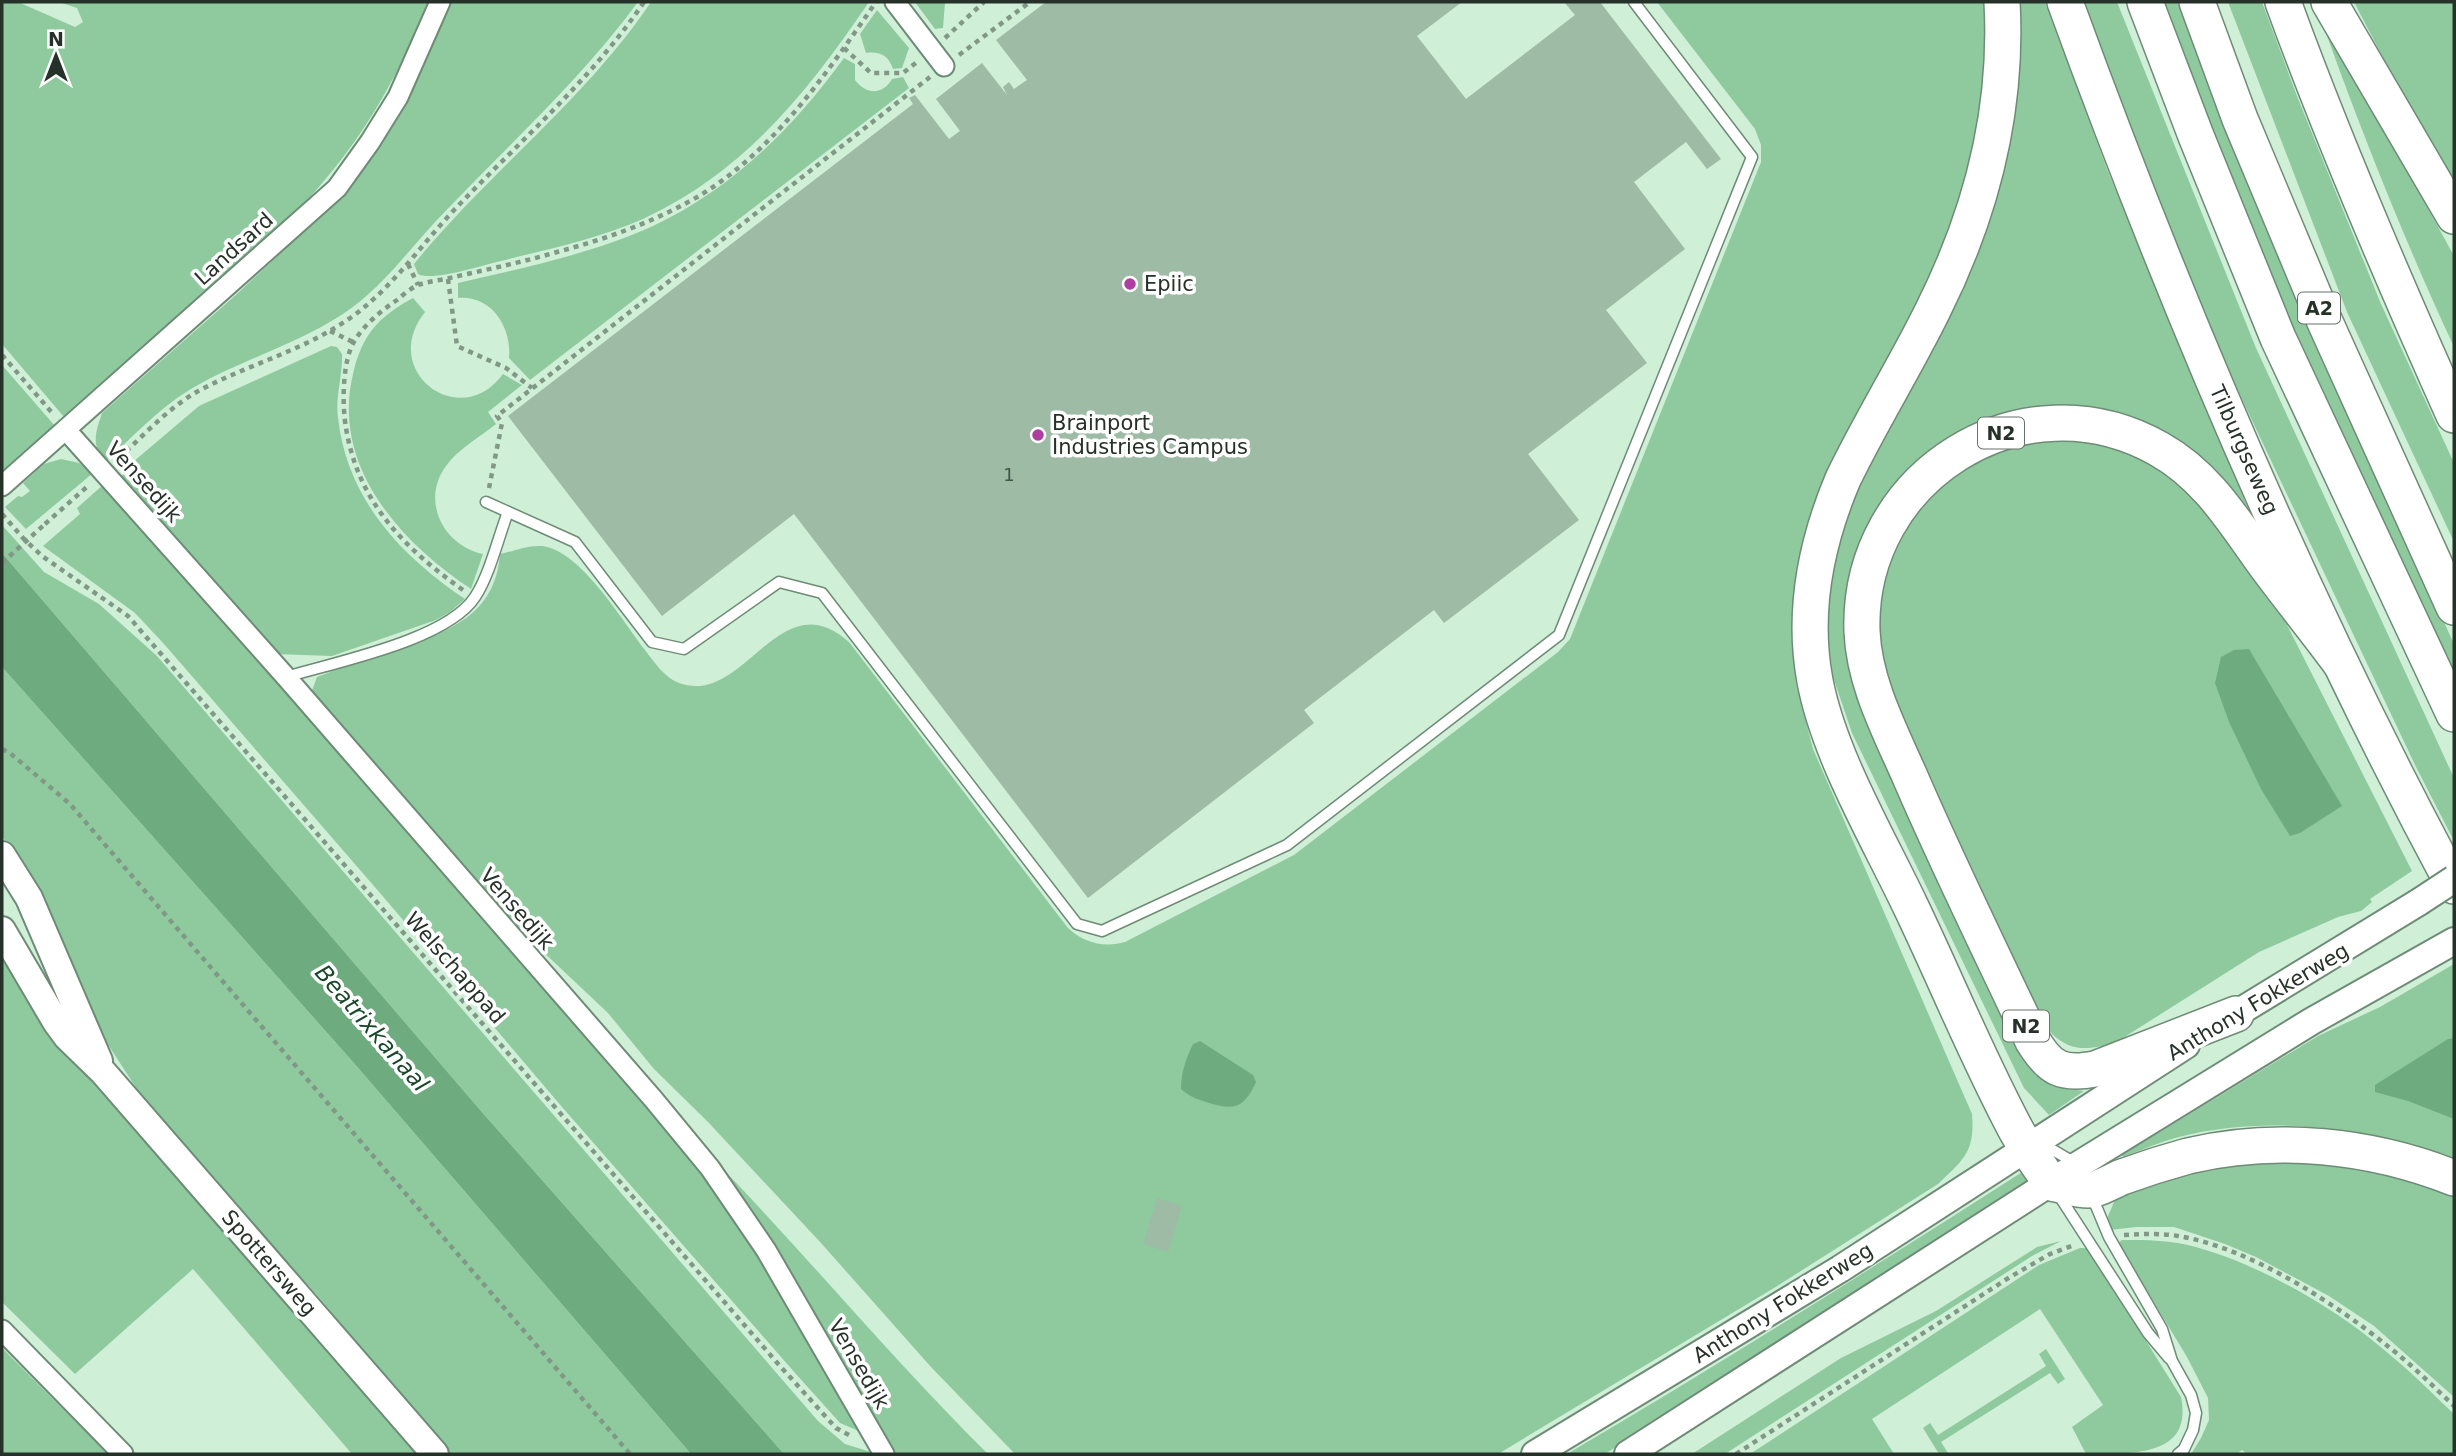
<svg xmlns="http://www.w3.org/2000/svg" width="2456" height="1456" viewBox="0 0 2456 1456" font-family="'DejaVu Sans',sans-serif">
  <style>
    .green { fill: #8fca9f }
    .water { fill: #6eac80 }
    .building { fill: #9dbba5 }
    .lines { fill: none; stroke-linecap: round; stroke-linejoin: round }
    .lane-casing { stroke: #6e8b76; stroke-width: 13 }
    .street-casing { stroke: #6e8b76; stroke-width: 23 }
    .secondary-casing { stroke: #6e8b76; stroke-width: 30 }
    .highway-casing { stroke: #6e8b76; stroke-width: 38 }
    .path { stroke: #819887; stroke-width: 4.5; stroke-dasharray: 5 5; stroke-linecap: butt }
    .lane { stroke: #fff; stroke-width: 10 }
    .street { stroke: #fff; stroke-width: 19 }
    .secondary { stroke: #fff; stroke-width: 26 }
    .highway { stroke: #fff; stroke-width: 35 }
    .secondary-bridge-casing { stroke: #6e8b76; stroke-width: 30; stroke-linecap: butt }
    .path-bridge { stroke: #819887; stroke-width: 4.5; stroke-dasharray: 5 5; stroke-linecap: butt }
    .secondary-bridge { stroke: #fff; stroke-width: 26 }
    .poi-dot { fill: #ac3f9f; stroke: #fff; stroke-width: 2.5 }
    .labels { text-anchor: middle; stroke-width: 7; stroke-linejoin: round; paint-order: stroke }
    .number-label { font-size: 18px; fill: #445448 }
    .shield { fill: #fff; stroke: #677069; stroke-width: 2 }
    .shield-label { font-size: 19px; font-weight: bold; fill: #263229 }
    .street-label { font-size: 21px; fill: #263229; stroke: #fff }
    .poi-label { font-size: 21px; fill: #263229; stroke: #fff; text-anchor: start }
    .water-label { font-size: 23px; font-style: italic; fill: #184729; stroke: #fff }
  </style>
  <rect width="100%" height="100%" fill="#cfefd7"/>
  <g class="green">
    <path d="M2 2H18L75 27 83 22 77 8 59 2H429C394 84 362 142 300 208L64 417 2 344Z"/>
    <path d="M452 2H638C579 82 505 148 437 220 406 253 381 289 343 314 297 344 244 359 196 386 162 405 134 436 106 461 90 446 96 431 102 413L238 293 344 194 384 140 405 106Z"/>
    <path d="M651 2H869C807 93 745 171 643 219 598 239 548 249 501 261 483 265 432 282 418 274L414 264C488 173 585 100 651 2Z"/>
    <polygon points="915,2 945,2 943,28 935,29"/>
    <path d="M1657 2H1994L1969 204 1807 545 1793 630 1796 683 1813 749 1972 1114C1975 1152 1964 1159 1938 1184L1774 1288 1498 1454H1015L931 1367 821 1243 708 1122 654 1069 608 1013 488 900 310 696 317 677C344 666 371 658 398 648 449 631 495 616 500 554 515 551 527 545 542 546 580 550 622 620 645 650 655 663 664 677 679 683 745 707 779 579 849 642L1068 928C1084 943 1104 948 1125 942L1294 855 1558 652 1570 639 1761 162V145L1755 129Z"/>
    <polygon points="2010,2 2045,2 2107,169 2262,542 2128,429 1936,459 1851,631 2035,1075 2064,1088 2084,1091 2049,1115 2024,1088 1852,733 1833,677 1827,628 1828,553 1866,452 1926,347"/>
    <polygon points="2083,2 2117,2 2256,348 2454,778 2454,841 2416,767 2223,359 2141,158"/>
    <polygon points="2163,2 2183,2 2311,330 2454,644 2454,675 2295,336 2210,130"/>
    <polygon points="2228,2 2262,2 2297,96 2381,304 2454,463 2454,542 2347,312"/>
    <path d="M2315 2 2454 256V347C2402 235 2356 119 2315 2Z"/>
    <polygon points="2354,2 2454,2 2454,194"/>
    <path d="M877 10 909 48 902 68 893 69C889 56 880 51 866 53L860 34Z"/>
    <path d="M844 58 855 64V80C866 95 883 95 892 79L903 77 909 88 530 380 509 358C512 328 492 295 458 298V283C523 268 591 254 653 226 732 189 793 128 844 58Z"/>
    <path d="M413 298 425 312C378 371 460 433 503 374L522 385 488 412 496 424C480 437 458 449 446 466 420 501 444 546 483 554L471 589C400 542 331 466 353 374 362 335 378 317 413 298Z"/>
    <path d="M331 346 337 347 342 354C343 375 335 396 338 418 347 499 401 556 465 599L450 612 436 620 332 656 274 654 120 478 133 462 199 406Z"/>
    <polygon points="2,365 55,426 2,472"/>
    <path d="M2007 439 2121 442 2206 498 2282 615 2412 871 2370 899 2372 902 2361 911 2338 917 2259 952 2115 1043C2079 1052 2067 1051 2041 1023L1900 739 1875 645 1889 544 1967 456Z"/>
    <polygon points="61,459 79,463 93,473 26,529 5,507 18,496 22,497 30,491 23,483 44,464"/>
    <polygon points="104,484 596,1047 696,1165 750,1243 861,1432 840,1423 796,1374 562,1107 380,893 164,644 135,613 43,546 80,514 77,508"/>
    <polygon points="2,525 44,572 99,604 157,656 818,1421 845,1444 871,1452 873,1454 784,1454 481,1111 2,553"/>
    <polygon points="2,667 353,1062 691,1454 451,1454 318,1296 205,1172 142,1097 96,1026 29,877 2,836"/>
    <polygon points="2,944 69,1053 416,1454 352,1454 193,1269 75,1374 2,1302"/>
    <path d="M2454 964V1160C2373 1126 2265 1115 2179 1137 2160 1142 2141 1150 2123 1157L2121 1153 2155 1135 2318 1036 2380 1007Z"/>
    <polygon points="2260,1161 2348,1164 2395,1174 2454,1195 2454,1397 2374,1326 2329,1296 2256,1257 2225,1244 2174,1227 2136,1227 2110,1230 2108,1216 2117,1195 2196,1170"/>
    <path d="M2030 1167 2035 1176 1605 1454H1567C1723 1362 1877 1265 2030 1167Z"/>
    <path d="M720 1170H724C813 1263 896 1363 988 1454H895C841 1356 782 1263 720 1170Z"/>
    <path d="M2122 1240C2147 1240 2172 1240 2196 1247 2260 1265 2332 1306 2383 1349 2408 1369 2431 1392 2454 1414V1454H2247L2242 1450 2237 1454H2191L2201 1438 2209 1420 2208 1398 2187 1357 2118 1243Z"/>
    <polygon points="2061,1241 2032,1256 1725,1454 1692,1454 1841,1358 1936,1311 2037,1247"/>
    <path d="M2080 1248H2086L2095 1259 2181 1397C2193 1456 2135 1454 2086 1454L2072 1427 2103 1405 2040 1309 1872 1419 1894 1454H1750L2039 1265Z"/>
    <polygon points="2,1348 108,1454 4,1454 2,1452"/>
    <polygon points="2046,1349 2065,1379 2058,1384 2050,1373 1941,1442 1948,1453 1939,1454 1923,1428 1930,1423 1938,1435 2046,1366 2039,1354"/>
  </g>
  <g class="water">
    <polygon points="2,553 481,1111 784,1454 691,1454 353,1062 2,667"/>
    <polygon points="2249,649 2342,806 2300,833 2290,836 2261,789 2229,722 2215,683 2221,657 2234,650"/>
    <polygon points="2454,1038 2454,1119 2408,1101 2375,1092 2375,1085 2448,1039"/>
    <path d="M1200 1041 1253 1075 1256 1082C1244 1109 1233 1111 1206 1102 1196 1099 1189 1096 1181 1089 1181 1072 1186 1059 1193 1044Z"/>
  </g>
  <g class="building">
    <polygon points="1046,2 1462,2 1417,36 1466,99 1575,15 1564,2 1600,2 1721,159 1707,169 1686,142 1634,182 1685,249 1606,310 1647,363 1528,454 1579,520 1444,623 1434,610 1304,710 1314,723 1088,898 794,514 662,616 508,416 913,104 909,98 915,95 949,139 960,131 936,99 982,63 1007,95 1003,87 1009,82 1014,89 1027,80 996,40"/>
    <polygon points="1157,1198 1182,1206 1168,1252 1143,1244"/>
  </g>
  <g class="lines">
    <defs>
      <g id="lane">
        <polyline points="486,502 575,542 652,642 684,649 779,582 822,593 1077,924 1102,931 1287,845 1559,635 1752,157 1634,2"/>
        <path d="M286 677C336 662 447 640 475 597 490 574 498 538 508 512"/>
        <polyline points="2038,1146 2053,1150 2075,1163"/>
        <polyline points="2058,1194 2148,1333 2169,1358"/>
        <polyline points="2091,1194 2109,1237 2162,1329 2172,1361 2191,1395 2196,1413 2193,1430 2184,1449 2178,1454"/>
      </g>
      <g id="street">
        <polyline points="895,2 944,66"/>
        <polyline points="66,430 286,677 654,1100 710,1168 766,1250 884,1454"/>
        <polyline points="2,486 337,188 370,142 398,97 440,2"/>
        <polyline points="2,1330 123,1454"/>
      </g>
      <g id="secondary">
        <polyline points="2,855 29,898 99,1061"/>
        <polyline points="2,930 56,1022 67,1037 103,1072 435,1454"/>
        <polyline points="2221,1023 2419,902"/>
        <polyline points="1535,1454 1840,1269 2186,1045"/>
        <polyline points="1628,1454 2078,1165 2312,1021 2454,941"/>
      </g>
      <g id="highway">
        <path d="M2002 2C2008 109 1981 214 1933 310 1905 367 1871 421 1843 479 1816 543 1802 612 1815 681 1829 755 1877 836 1910 905 1946 980 1977 1057 2016 1130 2026 1148 2039 1166 2051 1183 2063 1185 2076 1190 2088 1190 2098 1190 2112 1181 2122 1177 2144 1169 2166 1162 2188 1156 2276 1135 2371 1145 2454 1178"/>
        <path d="M2065 2C2175 304 2301 602 2454 886"/>
        <polyline points="2145,2 2196,136 2278,338 2454,714"/>
        <polyline points="2197,2 2240,119 2325,322 2454,607"/>
        <path d="M2283 2C2334 142 2393 279 2454 415"/>
        <polyline points="2329,2 2454,216"/>
        <path d="M2236 1014 2095 1069C2062 1075 2050 1069 2033 1041 1992 954 1949 867 1911 779 1890 731 1864 683 1862 631 1857 476 2023 372 2159 449 2207 476 2233 520 2264 563 2289 597 2316 630 2341 664"/>
      </g>
    </defs>
    <use href="#lane" class="lane-casing"/>
    <use href="#street" class="street-casing"/>
    <use href="#secondary" class="secondary-casing"/>
    <use href="#highway" class="highway-casing"/>
    <g class="path">
      <polyline points="945,38 984,2"/>
      <polyline points="844,48 871,73 903,73 917,62"/>
      <polyline points="959,55 1030,2"/>
      <polyline points="408,264 418,285"/>
      <polyline points="448,279 457,346 506,368 532,388"/>
      <polyline points="330,331 353,342"/>
      <polyline points="2,355 54,415"/>
      <path d="M119 458C145 434 172 404 204 388 255 362 311 348 357 313 395 284 422 244 455 209 519 142 592 79 644 2"/>
      <polyline points="489,488 502,423 497,416 930,77"/>
      <polyline points="2,514 23,538 42,556 128,616 780,1366 836,1428 849,1435"/>
      <polyline points="45,524 89,485"/>
      <path d="M463 590C404 548 358 502 346 428 342 405 342 360 355 340 365 324 381 311 397 300 403 295 411 288 418 285 429 281 443 280 454 277 489 269 523 262 557 252 606 239 654 222 699 196 775 150 826 74 876 2"/>
      <polyline points="2,749 10,753 70,804 630,1454"/>
      <path d="M2124 1235C2142 1234 2160 1233 2178 1236 2248 1247 2335 1303 2390 1348 2413 1366 2433 1386 2454 1406"/>
      <polyline points="1736,1454 2010,1277 2050,1254 2074,1245"/>
    </g>
    <use href="#lane" class="lane"/>
    <use href="#street" class="street"/>
    <use href="#secondary" class="secondary"/>
    <use href="#highway" class="highway"/>
    <defs>
      <polyline id="secondary-bridge" points="2419,902 2454,879"/>
    </defs>
    <use href="#secondary-bridge" class="secondary-bridge-casing"/>
    <polyline class="path-bridge" points="2,563 45,524"/>
    <use href="#secondary-bridge" class="secondary-bridge"/>
  </g>
  <g class="poi-dot">
    <circle cx="1130" cy="284" r="7"/>
    <circle cx="1038" cy="435" r="7"/>
  </g>
  <g class="labels">
    <g class="number-label">
      <text x="1009" y="481">1</text>
    </g>
    <g class="shield">
      <rect x="2298" y="292.5" width="42" height="31" rx="5"/>
      <rect x="1978" y="417.5" width="46" height="31" rx="5"/>
      <rect x="2003" y="1010.5" width="46" height="31" rx="5"/>
    </g>
    <g class="shield-label">
      <text x="2319" y="315">A2</text>
      <text x="2001" y="440">N2</text>
      <text x="2026" y="1033">N2</text>
    </g>
    <g class="street-label">
      <text transform="translate(234 249) rotate(-42)" y="7">Landsard</text>
      <text transform="translate(2244 450) rotate(66)" y="7">Tilburgseweg</text>
      <text transform="translate(144 482) rotate(48)" y="7">Vensedijk</text>
      <text transform="translate(517 909) rotate(49)" y="7">Vensedijk</text>
      <text transform="translate(455 968) rotate(49)" y="7">Welschappad</text>
      <text transform="translate(2258 1002) rotate(-31)" y="7">Anthony Fokkerweg</text>
      <text transform="translate(269 1263) rotate(49)" y="7">Spottersweg</text>
      <text transform="translate(1783 1303) rotate(-32)" y="7">Anthony Fokkerweg</text>
      <text transform="translate(859 1364) rotate(60)" y="7">Vensedijk</text>
    </g>
    <g class="poi-label">
      <text x="1144" y="291">Epiic</text>
      <text x="1052" y="430">Brainport<tspan x="1052" dy="24">Industries Campus</tspan></text>
    </g>
    <g class="water-label">
      <text transform="translate(372 1028) rotate(49)" y="8">Beatrixkanaal</text>
    </g>
  </g>
  <rect width="2456" height="1456" fill="none" stroke="#263229" stroke-width="7"/>
  <g transform="translate(56 56)" stroke="#ffffff" stroke-width="5" paint-order="stroke">
  <path d="M0-5L12 26L0 18L-12 26Z" fill="#263229"/>
  <text y="-10" font-size="19" font-weight="bold" text-anchor="middle" fill="#263229">N</text>
  </g>
</svg>
